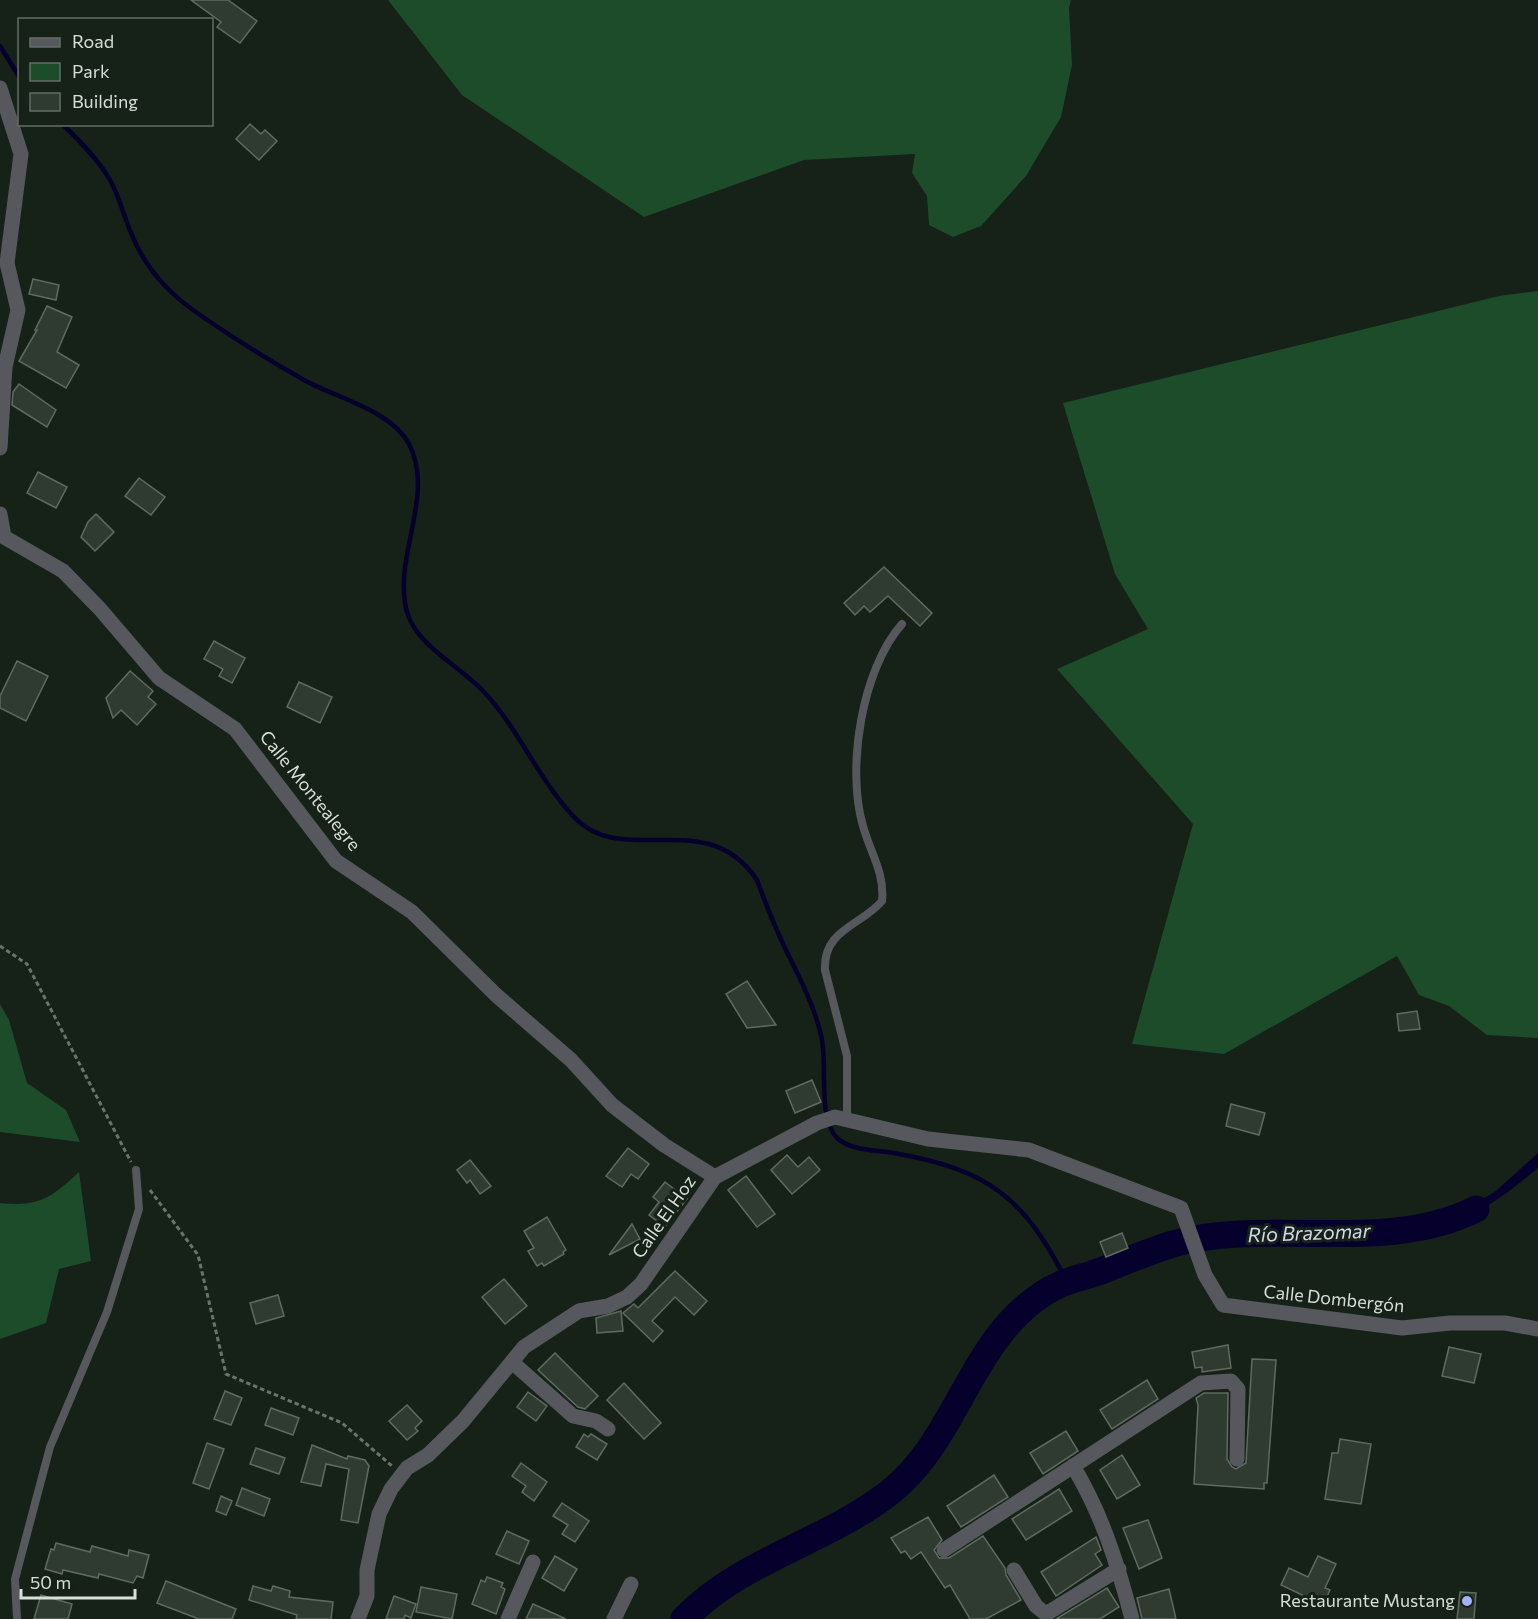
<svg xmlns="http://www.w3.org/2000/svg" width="1538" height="1619" viewBox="0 0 1538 1619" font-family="Commissioner,sans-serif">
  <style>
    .green { fill: #1c4c2a }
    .water { fill: #05002c }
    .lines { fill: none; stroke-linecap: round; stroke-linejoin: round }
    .stream { stroke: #05002c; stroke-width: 4.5 }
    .river { stroke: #05002c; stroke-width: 27 }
    .building { fill: #2f3a31; stroke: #5e6b61; stroke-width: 1.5 }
    .path { stroke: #6b746c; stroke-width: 3; stroke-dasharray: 4.5 3; stroke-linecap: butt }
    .lane { stroke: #57585e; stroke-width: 8 }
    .street { stroke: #57585e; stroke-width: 15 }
    .poi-dot { fill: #a3b2fd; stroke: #162118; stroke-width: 2 }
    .labels { text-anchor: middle; stroke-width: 6; stroke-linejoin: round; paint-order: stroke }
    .street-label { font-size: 18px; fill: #d8dfd9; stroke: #162118 }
    .poi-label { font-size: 18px; fill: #d8dfd9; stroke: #162118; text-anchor: end }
    .water-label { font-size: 20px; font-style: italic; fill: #d3d8ed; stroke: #162118 }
  </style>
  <rect width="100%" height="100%" fill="#162118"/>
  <g class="green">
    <polygon points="388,0 1071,0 1069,8 1072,65 1061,117 1026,176 981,226 953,237 929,225 927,196 912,173 915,154 804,160 644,217 462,95"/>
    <polygon points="1538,291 1538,1038 1487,1035 1449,1006 1419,995 1397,956 1224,1054 1132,1044 1193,824 1057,669 1148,629 1115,574 1063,403 1499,296"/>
    <polygon points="0,1004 9,1020 27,1083 66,1110 80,1142 0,1132"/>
    <path d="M79 1172 91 1261 59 1269 46 1323 0 1339V1203C39 1207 51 1198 79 1172Z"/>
  </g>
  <path class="water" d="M1538 1153V1168C1505 1195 1484 1213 1442 1224L1496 1191Z"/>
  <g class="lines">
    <g class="stream">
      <polyline points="0,46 20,78"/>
      <path d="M62 124C80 141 98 159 110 180 119 196 124 216 131 233 146 270 170 295 203 317 235 339 270 361 304 380 336 398 391 410 409 444 436 496 392 557 407 612 417 647 462 667 485 693 519 730 539 780 574 817 624 870 706 804 757 880 764 899 771 917 779 935 794 969 815 1003 822 1040 827 1067 818 1118 837 1138 851 1151 877 1150 894 1153 989 1170 1024 1197 1067 1282"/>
    </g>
    <path class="river" d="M684 1619C741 1560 826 1542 889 1493 941 1452 959 1389 997 1338 1013 1316 1036 1295 1061 1284 1075 1278 1092 1275 1106 1269 1128 1260 1150 1251 1173 1244 1270 1217 1385 1255 1476 1209"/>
  </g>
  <g class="building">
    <polygon points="191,0 228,0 257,21 240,43 217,27 221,22"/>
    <polygon points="250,124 261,134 265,130 277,141 259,160 236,139"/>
    <polygon points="33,279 59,285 56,300 29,294"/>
    <polygon points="47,306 72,317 57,352 79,365 66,388 19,361 37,330 35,330"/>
    <polygon points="19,384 56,410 47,427 12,405 13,392"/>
    <polygon points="38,472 67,487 56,508 27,493"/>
    <polygon points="139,478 165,497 151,515 125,496"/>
    <polygon points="96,514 114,532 95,551 81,537 88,522"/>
    <polygon points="884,567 932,613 920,626 888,596 870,612 864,606 855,615 844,603"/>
    <polygon points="214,641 245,658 232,683 219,676 223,669 204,659"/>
    <polygon points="17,661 48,676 26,721 0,708 0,696"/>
    <polygon points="130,671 153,691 148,697 156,704 137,725 121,710 113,718 106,698"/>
    <polygon points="299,682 332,697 320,723 287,707"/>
    <polygon points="747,981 776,1025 747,1028 726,994"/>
    <polygon points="1417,1011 1420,1029 1399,1031 1397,1014"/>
    <polygon points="812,1080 821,1102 795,1113 786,1091"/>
    <polygon points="1231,1104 1265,1113 1259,1135 1226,1126"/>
    <polygon points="628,1148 649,1164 638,1179 631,1174 622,1187 606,1176"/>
    <polygon points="787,1155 798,1167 809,1157 820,1170 792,1194 771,1170"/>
    <polygon points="470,1160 491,1186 480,1194 470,1180 467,1183 457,1170"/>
    <polygon points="746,1176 775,1214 757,1227 728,1190"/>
    <polygon points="665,1182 687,1199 665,1227 649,1215 659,1202 653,1197"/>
    <polygon points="547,1217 566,1250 563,1252 564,1254 544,1266 542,1263 537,1266 528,1251 534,1248 524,1231"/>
    <polygon points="632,1224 640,1239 609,1255"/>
    <polygon points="1122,1233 1128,1248 1106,1257 1100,1242"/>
    <polygon points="675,1271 707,1301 694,1315 675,1297 652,1321 663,1331 653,1342 623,1313 634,1304 638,1308"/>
    <polygon points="504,1279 527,1306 505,1324 482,1297"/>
    <polygon points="278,1295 284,1316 256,1324 250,1303"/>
    <polygon points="621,1311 623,1331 597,1333 596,1318"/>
    <polygon points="1228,1345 1231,1368 1202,1372 1202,1367 1195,1368 1192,1352"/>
    <polygon points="1449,1347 1481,1354 1474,1383 1442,1376"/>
    <polygon points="555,1353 598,1396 585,1409 578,1407 538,1370"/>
    <polygon points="1252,1359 1276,1360 1267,1483 1264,1483 1264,1489 1194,1484 1198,1405 1196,1398 1204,1393 1228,1393 1227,1459 1232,1467 1236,1469 1246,1463"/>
    <polygon points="1147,1380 1158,1399 1112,1429 1100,1410"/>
    <polygon points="624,1383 661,1423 644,1439 607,1400"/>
    <polygon points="225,1391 242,1398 231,1425 214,1419"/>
    <polygon points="528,1392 547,1406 536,1421 517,1407"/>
    <polygon points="407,1405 422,1421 415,1428 418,1431 407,1440 389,1421"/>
    <polygon points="271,1408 299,1418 293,1435 265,1425"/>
    <polygon points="1066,1431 1078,1451 1043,1474 1030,1453"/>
    <polygon points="584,1434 588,1437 591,1434 607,1444 597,1460 576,1447"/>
    <polygon points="1340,1439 1371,1444 1361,1504 1325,1499 1332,1453 1338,1453"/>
    <polygon points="207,1443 224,1449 209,1489 193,1483"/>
    <polygon points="312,1445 347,1459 348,1456 365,1460 369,1466 358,1523 341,1520 349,1469 326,1464 321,1486 301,1482"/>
    <polygon points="256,1448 285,1458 279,1474 250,1464"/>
    <polygon points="1122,1455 1140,1485 1117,1499 1100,1470"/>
    <polygon points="521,1463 547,1482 534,1501 522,1492 526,1486 512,1476"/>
    <polygon points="994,1475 1008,1497 961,1527 947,1506"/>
    <polygon points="242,1488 270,1499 264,1516 236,1505"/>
    <polygon points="1059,1489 1072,1511 1026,1540 1012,1519"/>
    <polygon points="221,1496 232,1501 226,1515 216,1511"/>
    <polygon points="562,1503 589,1521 575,1542 562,1534 568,1525 553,1516"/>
    <polygon points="928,1517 942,1540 934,1550 939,1558 949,1558 983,1536 1005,1568 1006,1575 1021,1600 986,1619 970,1619 950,1585 945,1588 921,1552 911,1559 905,1551 901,1553 891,1538"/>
    <polygon points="1148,1520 1162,1558 1139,1569 1123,1528"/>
    <polygon points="507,1531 529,1541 519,1564 496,1554"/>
    <polygon points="1096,1537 1101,1550 1095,1554 1102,1565 1056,1596 1041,1572"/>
    <polygon points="56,1543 90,1552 92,1546 128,1556 129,1550 149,1555 143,1578 137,1576 133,1583 99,1574 98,1578 63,1570 62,1574 45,1569 51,1549 54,1550"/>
    <polygon points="555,1556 577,1569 564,1591 542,1578"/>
    <polygon points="1318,1556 1336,1564 1325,1588 1330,1590 1323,1605 1281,1585 1289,1568 1308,1577"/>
    <polygon points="487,1577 503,1583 501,1587 505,1589 496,1614 472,1604 481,1580 485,1582"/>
    <polygon points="166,1581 236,1609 232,1619 199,1619 157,1603"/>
    <polygon points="253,1586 271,1591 273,1586 290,1591 289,1597 333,1602 331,1619 296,1619 297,1615 249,1600"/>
    <polygon points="421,1587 457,1594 452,1619 416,1612"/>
    <polygon points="1107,1588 1119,1607 1100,1619 1056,1619"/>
    <polygon points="1169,1589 1176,1619 1142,1619 1137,1598"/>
    <polygon points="1460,1592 1476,1593 1474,1619 1457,1619"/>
    <polygon points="41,1595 72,1604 68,1619 34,1619"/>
    <polygon points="394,1596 416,1604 411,1618 405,1615 404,1619 386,1619"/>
    <polygon points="533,1604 566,1619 526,1619"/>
  </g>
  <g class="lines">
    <g class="path">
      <polyline points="0,946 27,964 131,1162"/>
      <polyline points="150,1190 198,1255 226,1374 342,1423 392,1466"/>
    </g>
    <g class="lane">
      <path d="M847 1118V1056L825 970C823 929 861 926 882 901 885 873 870 852 863 826 846 768 862 669 902 624"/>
      <polyline points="17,1619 15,1579 50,1447 107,1312 139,1209 136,1170"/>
    </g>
    <g class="street">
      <polyline points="0,88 21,154 7,263 18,310 5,367 0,448"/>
      <polyline points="0,514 4,537 63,571 100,609 159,678 235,729 336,861 412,912 496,995 571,1060 612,1105 664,1145 715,1177"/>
      <polyline points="512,1362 573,1416 596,1421 608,1429"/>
      <path d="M1073 1466C1102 1514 1118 1565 1132 1619"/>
      <polyline points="944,1550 1201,1383 1231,1381 1238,1389 1237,1459"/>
      <polyline points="1014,1570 1036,1606 1046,1614 1119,1569"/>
      <polyline points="358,1619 367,1596 367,1570 379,1514 391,1489 407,1468 428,1455 463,1421 524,1347 579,1311 608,1306 627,1297 641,1284 715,1177 817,1123 835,1117 928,1139 1029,1150 1181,1208 1205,1275 1223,1305 1402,1328 1450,1323 1505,1323 1538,1329"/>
      <polyline points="508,1619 533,1562"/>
      <polyline points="614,1619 631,1584"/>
    </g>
  </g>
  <circle class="poi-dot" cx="1467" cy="1601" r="6"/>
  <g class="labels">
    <g class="street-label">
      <text transform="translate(310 791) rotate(51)" y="6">Calle Montealegre</text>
      <text transform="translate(664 1217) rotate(-55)" y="6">Calle El Hoz</text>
      <text transform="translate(1334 1299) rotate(6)" y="6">Calle Dombergón</text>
    </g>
    <g class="poi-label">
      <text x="1455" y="1607">Restaurante Mustang</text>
    </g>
    <g class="water-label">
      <text transform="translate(1309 1233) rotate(-2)" y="7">Río Brazomar</text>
    </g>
  </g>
  <rect x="18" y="18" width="195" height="108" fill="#162118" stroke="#646d65" stroke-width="1.5"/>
  <rect x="30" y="38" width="30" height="9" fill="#57585e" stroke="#646d65" stroke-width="1.5"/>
  <text x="72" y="48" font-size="18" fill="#d8dfd9">Road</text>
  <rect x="30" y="63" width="30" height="18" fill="#1c4c2a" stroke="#646d65" stroke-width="1.5"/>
  <text x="72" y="78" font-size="18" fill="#d8dfd9">Park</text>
  <rect x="30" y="93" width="30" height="18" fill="#2f3a31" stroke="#646d65" stroke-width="1.5"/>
  <text x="72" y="108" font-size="18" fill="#d8dfd9">Building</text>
  <path d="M21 1589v9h114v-9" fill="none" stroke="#d8dfd9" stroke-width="3"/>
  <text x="30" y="1589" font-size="18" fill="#d8dfd9" stroke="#162118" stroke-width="4.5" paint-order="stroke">50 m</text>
</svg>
